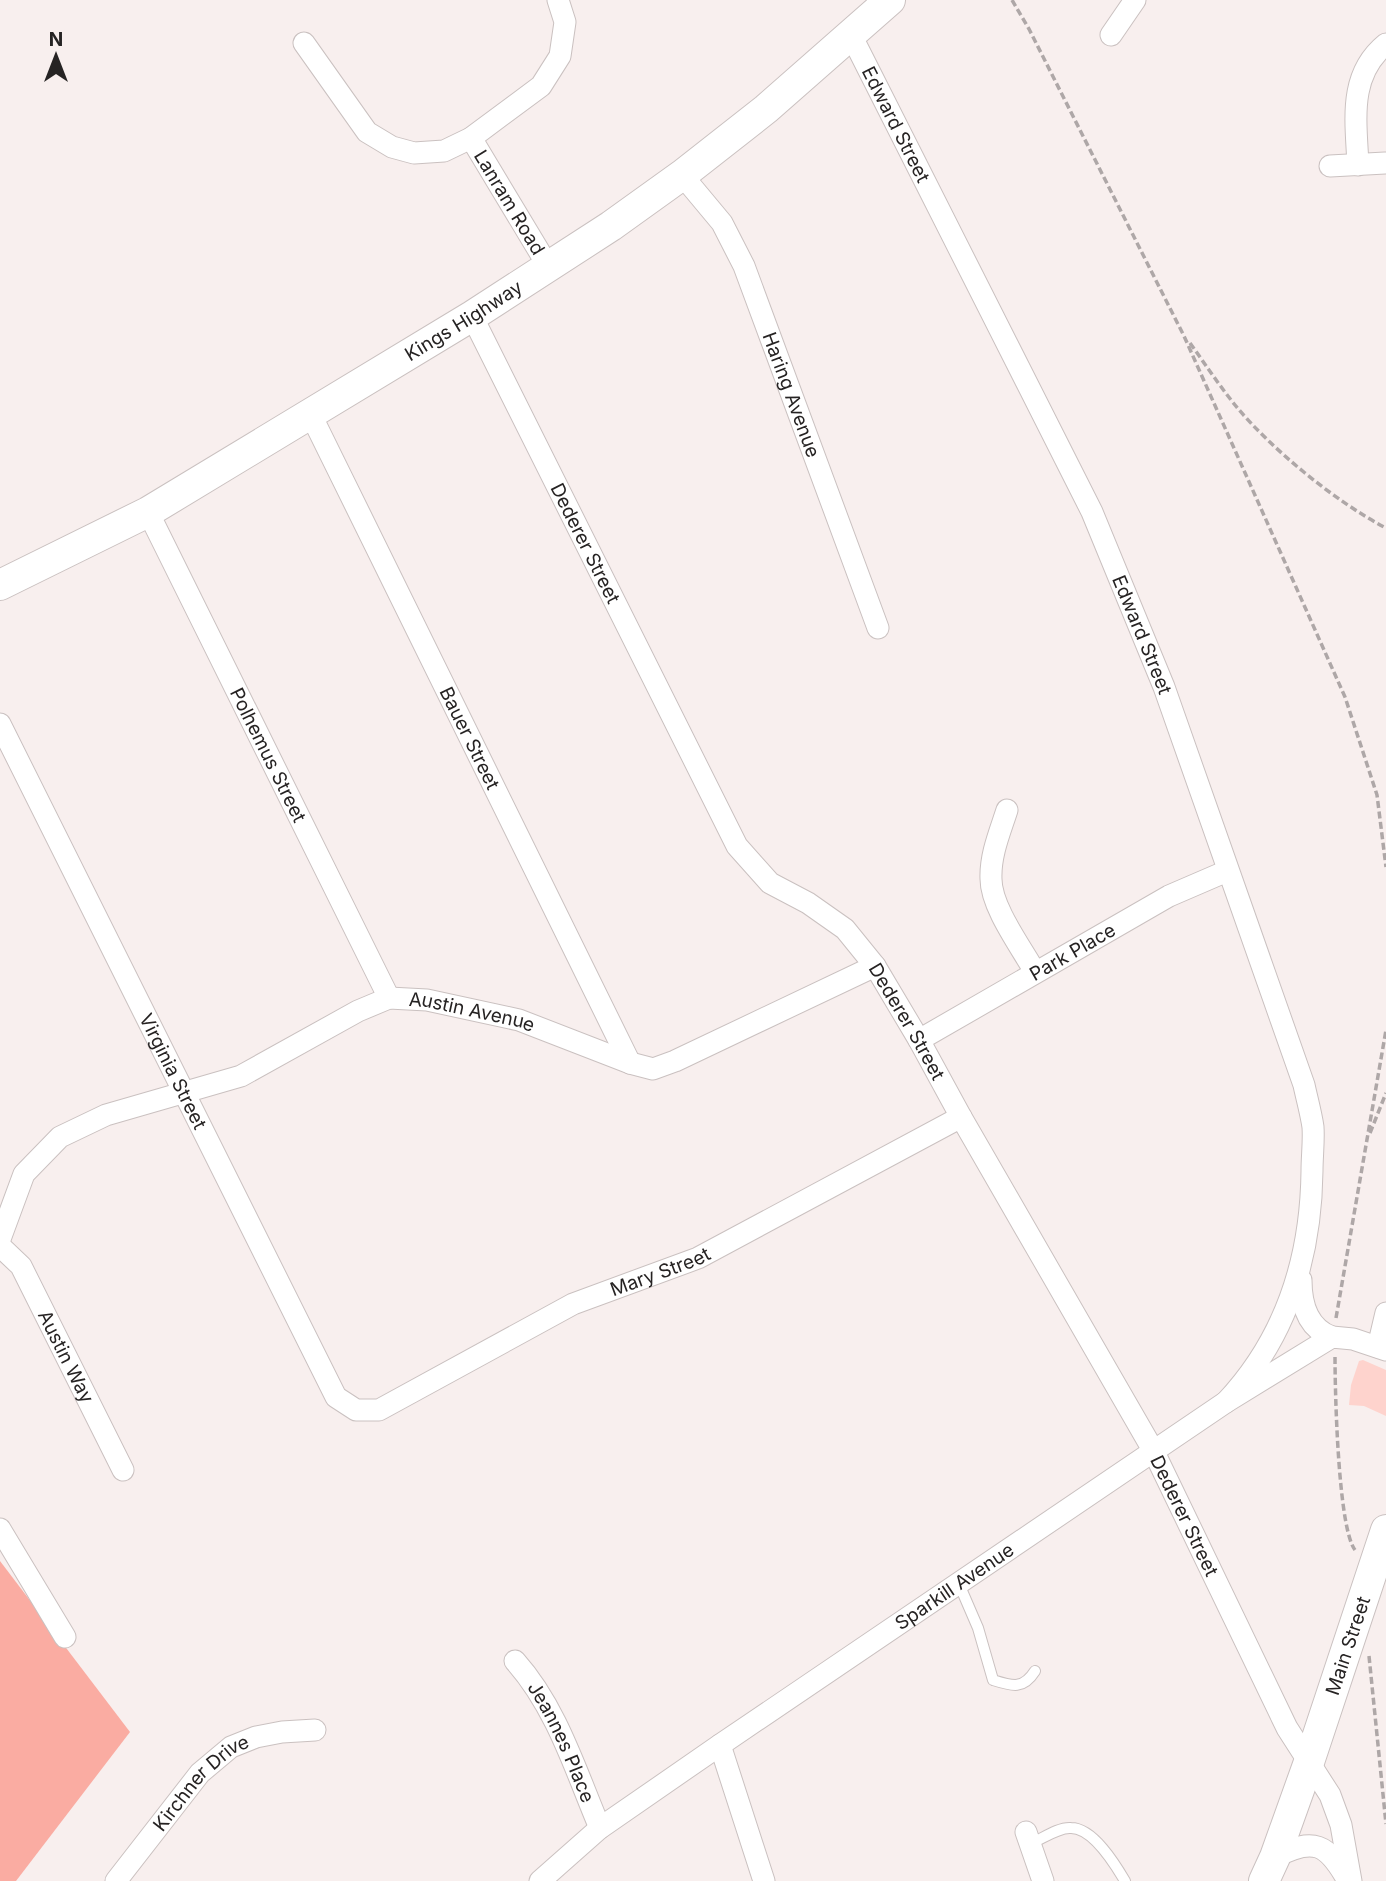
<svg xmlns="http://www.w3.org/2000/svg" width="1386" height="1881" viewBox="0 0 1386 1881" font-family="Inter,sans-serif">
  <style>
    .green { fill: #fed3cd }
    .forest { fill: #faaca2 }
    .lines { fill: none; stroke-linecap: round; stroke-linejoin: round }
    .lane-casing { stroke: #cac1c0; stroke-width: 12 }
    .street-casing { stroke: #cac1c0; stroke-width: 23 }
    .secondary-casing { stroke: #cac1c0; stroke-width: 32 }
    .path { stroke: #aea7a7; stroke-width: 3.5; stroke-dasharray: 7 3.5; stroke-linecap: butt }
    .lane { stroke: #fff; stroke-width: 10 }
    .street { stroke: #fff; stroke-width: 21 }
    .secondary { stroke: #fff; stroke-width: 30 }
    .labels { text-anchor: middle; stroke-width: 5; stroke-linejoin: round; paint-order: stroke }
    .street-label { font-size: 19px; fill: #262323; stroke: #f8efee }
  </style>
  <rect width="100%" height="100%" fill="#f8efee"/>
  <polygon class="green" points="1363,1360 1386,1370 1386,1416 1364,1406 1349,1405 1351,1385 1359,1361"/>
  <polygon class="forest" points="0,1561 130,1732 16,1881 0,1881"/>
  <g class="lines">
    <defs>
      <g id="lane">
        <path d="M959 1584 978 1628 993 1680C1012 1686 1023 1690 1035 1671"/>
        <path d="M1030 1844C1042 1839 1058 1827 1071 1828 1093 1828 1115 1864 1125 1881"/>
      </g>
      <g id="street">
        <path id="s1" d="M851 35 1092 512 1164 687 1304 1085C1307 1099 1311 1113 1313 1127 1314 1141 1312 1156 1312 1171 1311 1258 1287 1337 1226 1402"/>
        <polyline points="1111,35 1135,0"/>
        <polyline points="304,43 367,132 392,147 414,153 444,151 471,138 541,86 560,56 565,22 558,0"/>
        <path id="s2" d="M471 138 548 266"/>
        <path d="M1358 165C1356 120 1348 75 1386 44"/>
        <polyline points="1330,166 1385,163"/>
        <path id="s3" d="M682 175 722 223 744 266 878 628"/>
        <path id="s4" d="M472 316 737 846 770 883 808 903 845 929 875 966 919 1040 961 1117 1153 1450 1287 1728 1330 1795 1341 1825 1351 1881"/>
        <path id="s5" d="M311 415 630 1063"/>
        <path id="s6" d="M148 512 389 998"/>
        <path id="s7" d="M0 724 336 1397 356 1410H379L573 1304 698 1258 961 1117"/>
        <path d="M1007 810C1000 832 990 855 991 879 991 907 1021 947 1035 972"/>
        <path id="s8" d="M919 1040 1169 896 1227 871"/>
        <path id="s9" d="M0 1239 24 1174 60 1137 106 1115 241 1076 358 1011 389 998 427 1000 519 1020 630 1063 653 1069 675 1061 875 966"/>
        <path id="s10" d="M0 1246 21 1266 123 1470"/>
        <path d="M1301 1280C1301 1304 1307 1328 1332 1337"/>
        <polyline points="1378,1347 1386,1313"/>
        <polyline points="0,1529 65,1637"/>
        <path id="s11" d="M515 1661C557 1708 576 1772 600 1828"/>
        <polyline points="720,1745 764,1881"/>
        <polyline points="1026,1832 1043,1881"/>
        <path d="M1275 1857C1314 1837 1327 1843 1348 1881"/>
        <path id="s12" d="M116 1881 200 1773 231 1747 256 1737 282 1732 315 1730"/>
        <path id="s13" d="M540 1881 600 1828 720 1745 1226 1402 1332 1337 1353 1339 1386 1350"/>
      </g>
      <g id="secondary">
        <path id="s14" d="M0 585 148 512 472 316 611 226 682 175 766 109 890 0"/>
        <path id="s15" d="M1264 1881 1275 1857 1309 1762 1386 1530"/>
      </g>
    </defs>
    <use href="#lane" class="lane-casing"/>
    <use href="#street" class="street-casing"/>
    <use href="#secondary" class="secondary-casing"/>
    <g class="path">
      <polyline points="1012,0 1029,29 1184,336 1345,697 1377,795 1386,867"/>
      <path d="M1190 343C1205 364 1219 385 1235 405 1271 449 1336 502 1386 528"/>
      <polyline points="1370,1133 1386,1093"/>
      <polyline points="1336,1318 1386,1030"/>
      <path d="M1335 1357C1335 1391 1338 1528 1355 1550"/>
      <polyline points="1369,1656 1386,1824"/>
    </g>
    <use href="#lane" class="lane"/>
    <use href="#street" class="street"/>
    <use href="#secondary" class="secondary"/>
  </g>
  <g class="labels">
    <g class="street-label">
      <text dy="7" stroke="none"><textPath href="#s1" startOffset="100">Edward Street</textPath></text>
      <text dy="7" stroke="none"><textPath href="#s2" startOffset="75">Lanram Road</textPath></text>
      <text dy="7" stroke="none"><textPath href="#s14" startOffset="534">Kings Highway</textPath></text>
      <text dy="7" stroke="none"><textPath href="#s3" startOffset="248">Haring Avenue</textPath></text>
      <text dy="7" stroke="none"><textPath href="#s4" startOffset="254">Dederer Street</textPath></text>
      <text dy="7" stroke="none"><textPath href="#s1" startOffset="667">Edward Street</textPath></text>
      <text dy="7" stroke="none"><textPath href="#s5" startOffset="360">Bauer Street</textPath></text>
      <text dy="7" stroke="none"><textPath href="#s6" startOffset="271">Polhemus Street</textPath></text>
      <text dy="7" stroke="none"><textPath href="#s8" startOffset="177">Park Place</textPath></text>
      <text dy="7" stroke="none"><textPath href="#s9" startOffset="564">Austin Avenue</textPath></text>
      <text dy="7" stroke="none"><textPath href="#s4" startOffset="842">Dederer Street</textPath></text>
      <text dy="7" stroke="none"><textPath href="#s7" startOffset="388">Virginia Street</textPath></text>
      <text dy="7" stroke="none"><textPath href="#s7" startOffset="1113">Mary Street</textPath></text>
      <text dy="7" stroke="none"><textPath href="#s10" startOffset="130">Austin Way</textPath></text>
      <text dy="7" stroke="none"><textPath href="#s4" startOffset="1409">Dederer Street</textPath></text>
      <text dy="7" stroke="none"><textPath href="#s13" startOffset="509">Sparkill Avenue</textPath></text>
      <text dy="7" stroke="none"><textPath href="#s15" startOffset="250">Main Street</textPath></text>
      <text dy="7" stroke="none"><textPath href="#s11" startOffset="94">Jeannes Place</textPath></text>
      <text dy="7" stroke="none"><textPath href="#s12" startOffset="131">Kirchner Drive</textPath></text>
    </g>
  </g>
  <g transform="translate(56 56)" stroke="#f8efee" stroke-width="5" paint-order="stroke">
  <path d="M0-5L12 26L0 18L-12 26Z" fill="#262323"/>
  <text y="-10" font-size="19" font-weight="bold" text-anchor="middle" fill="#262323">N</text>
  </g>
</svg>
